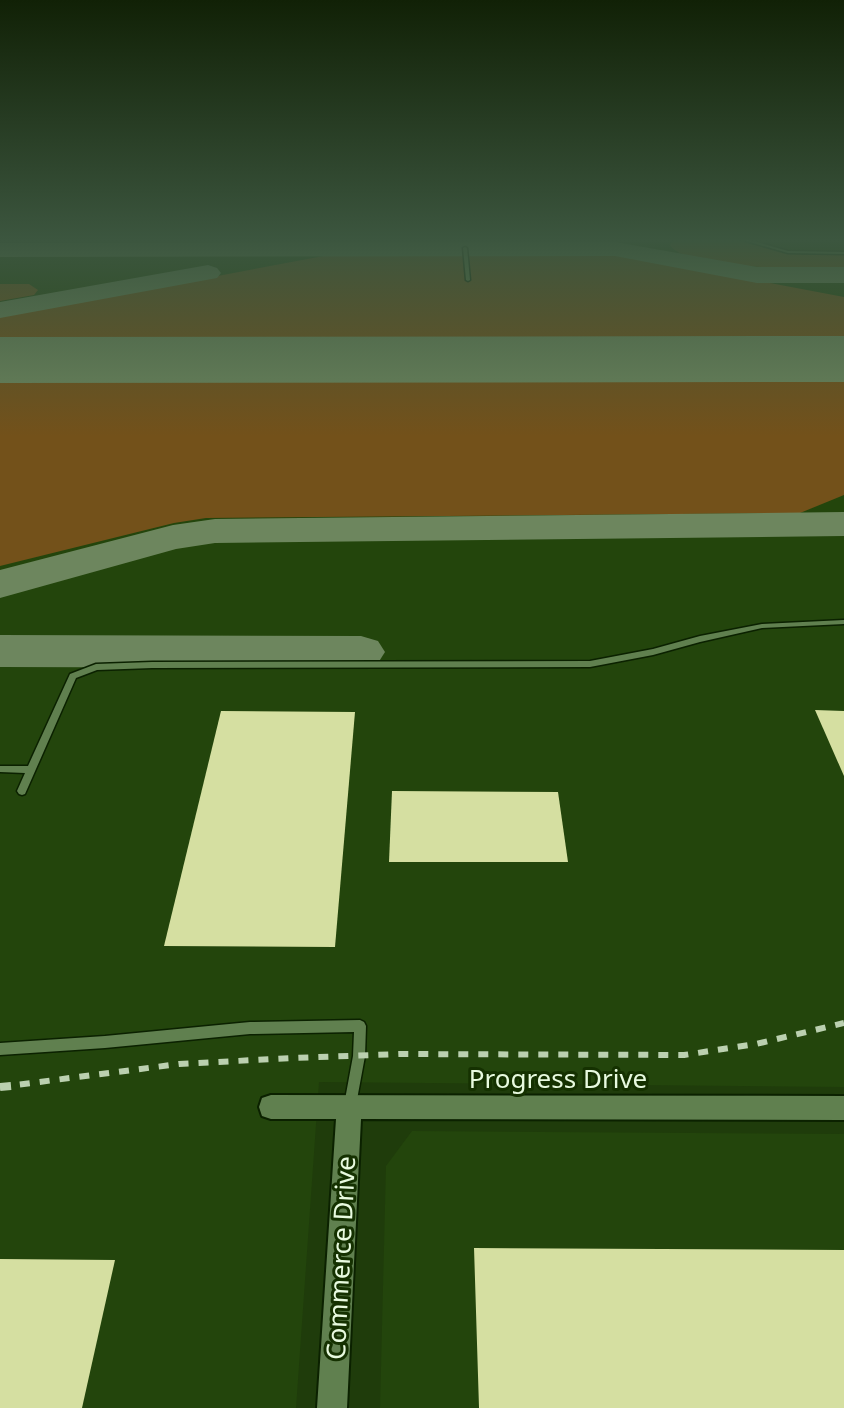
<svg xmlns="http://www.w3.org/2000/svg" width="844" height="1408" viewBox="0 0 844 1408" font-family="'Noto Sans',sans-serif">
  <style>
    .built { fill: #23450c }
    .green { fill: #73511a }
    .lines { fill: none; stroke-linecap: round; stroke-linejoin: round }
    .taxiway { fill: #6d865e; fill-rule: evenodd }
    .runway { fill: #6d865e; fill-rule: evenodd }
    .building { fill: #d5dfa1 }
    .service-casing { stroke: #0b2100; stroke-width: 3 }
    .minor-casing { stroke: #0b2100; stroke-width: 4 }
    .service { fill: #60804f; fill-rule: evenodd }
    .minor { fill: #60804f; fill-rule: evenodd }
    .rail-far1 { stroke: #bbd0b0; stroke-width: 6; stroke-dasharray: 10 10; stroke-linecap: butt }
    .rail { stroke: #bbd0b0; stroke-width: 8; stroke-dasharray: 12 12; stroke-linecap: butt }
    .labels { text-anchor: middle; stroke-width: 6; stroke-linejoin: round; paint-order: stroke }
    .near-street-label { font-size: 26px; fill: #e8fadf; stroke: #153101 }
  </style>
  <rect width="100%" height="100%" fill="#1f3c0b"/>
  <g class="built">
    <polygon points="0,239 844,239 844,1087 319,1082 296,1408 0,1408"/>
    <polygon points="412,1131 844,1134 844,1408 380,1408 386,1166"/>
  </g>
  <g class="green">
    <path d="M674 239H731L792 254 844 255V269C814 269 685 270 670 245Z"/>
    <polygon points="334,254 622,255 844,297 844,341 0,342 0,317"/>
    <polygon points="0,284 29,284 38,290 34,295 0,301"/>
    <polygon points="0,376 844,376 844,495 800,513 206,518 174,523 0,566"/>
  </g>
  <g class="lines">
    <g class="taxiway">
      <polygon points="615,242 757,267 844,267 844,283 757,283 615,256 0,257 0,243"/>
      <polygon points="208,265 217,268 221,273 217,278 0,318 0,302"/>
      <polygon points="844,512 844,536 215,543 176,549 0,598 0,570 173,525 215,519"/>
      <polygon points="0,635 361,636 378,641 385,652 378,663 361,668 0,667"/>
    </g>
    <polygon class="runway" points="844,336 844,382 0,383 0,337"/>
  </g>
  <g class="building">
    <polygon points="815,710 844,711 844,776"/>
    <polygon points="221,711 355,712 335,947 164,946"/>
    <polygon points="392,791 558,792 568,862 389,862"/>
    <polygon points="474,1248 844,1250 844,1408 479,1408"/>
    <polygon points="0,1259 115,1260 82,1408 0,1408"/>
  </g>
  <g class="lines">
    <defs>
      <g id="service">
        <polygon points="739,239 747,239 788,251 844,252 844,254 788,253"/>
        <polygon points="465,247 467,248 470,280 468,281 466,280 463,248"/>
        <polygon points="844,620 844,624 762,628 700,642 653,655 590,667 152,668 97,670 76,678 25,794 22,795 19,794 17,791 25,773 0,772 0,766 28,766 70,674 96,664 152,662 590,661 653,649 700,636 762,624"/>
        <polygon points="360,1020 364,1022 366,1026 365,1056 356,1105 354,1109 350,1111 346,1109 344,1105 353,1056 354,1032 250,1034 105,1048 0,1055 0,1043 105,1036 250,1022"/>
      </g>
      <polygon id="minor" points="271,1095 844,1096 844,1120 361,1119 347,1408 317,1408 336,1119 271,1119 262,1116 259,1107 262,1098"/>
    </defs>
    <use href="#service" class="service-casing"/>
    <use href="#minor" class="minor-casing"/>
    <use href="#service" class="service"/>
    <use href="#minor" class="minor"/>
    <polyline class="rail-far1" points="0,1087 179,1064 293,1058 401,1054 684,1055 756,1044 844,1023"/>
    <polyline class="rail" points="0,1087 11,1086"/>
  </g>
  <linearGradient id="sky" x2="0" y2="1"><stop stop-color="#112106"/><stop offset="0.55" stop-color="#3c563f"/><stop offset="1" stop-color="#3c563f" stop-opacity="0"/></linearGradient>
  <rect width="844" height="436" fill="url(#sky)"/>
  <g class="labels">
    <g class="near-street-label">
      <text x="558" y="1088">Progress Drive</text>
      <text transform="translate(341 1258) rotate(-87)" y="9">Commerce Drive</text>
    </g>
  </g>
</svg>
